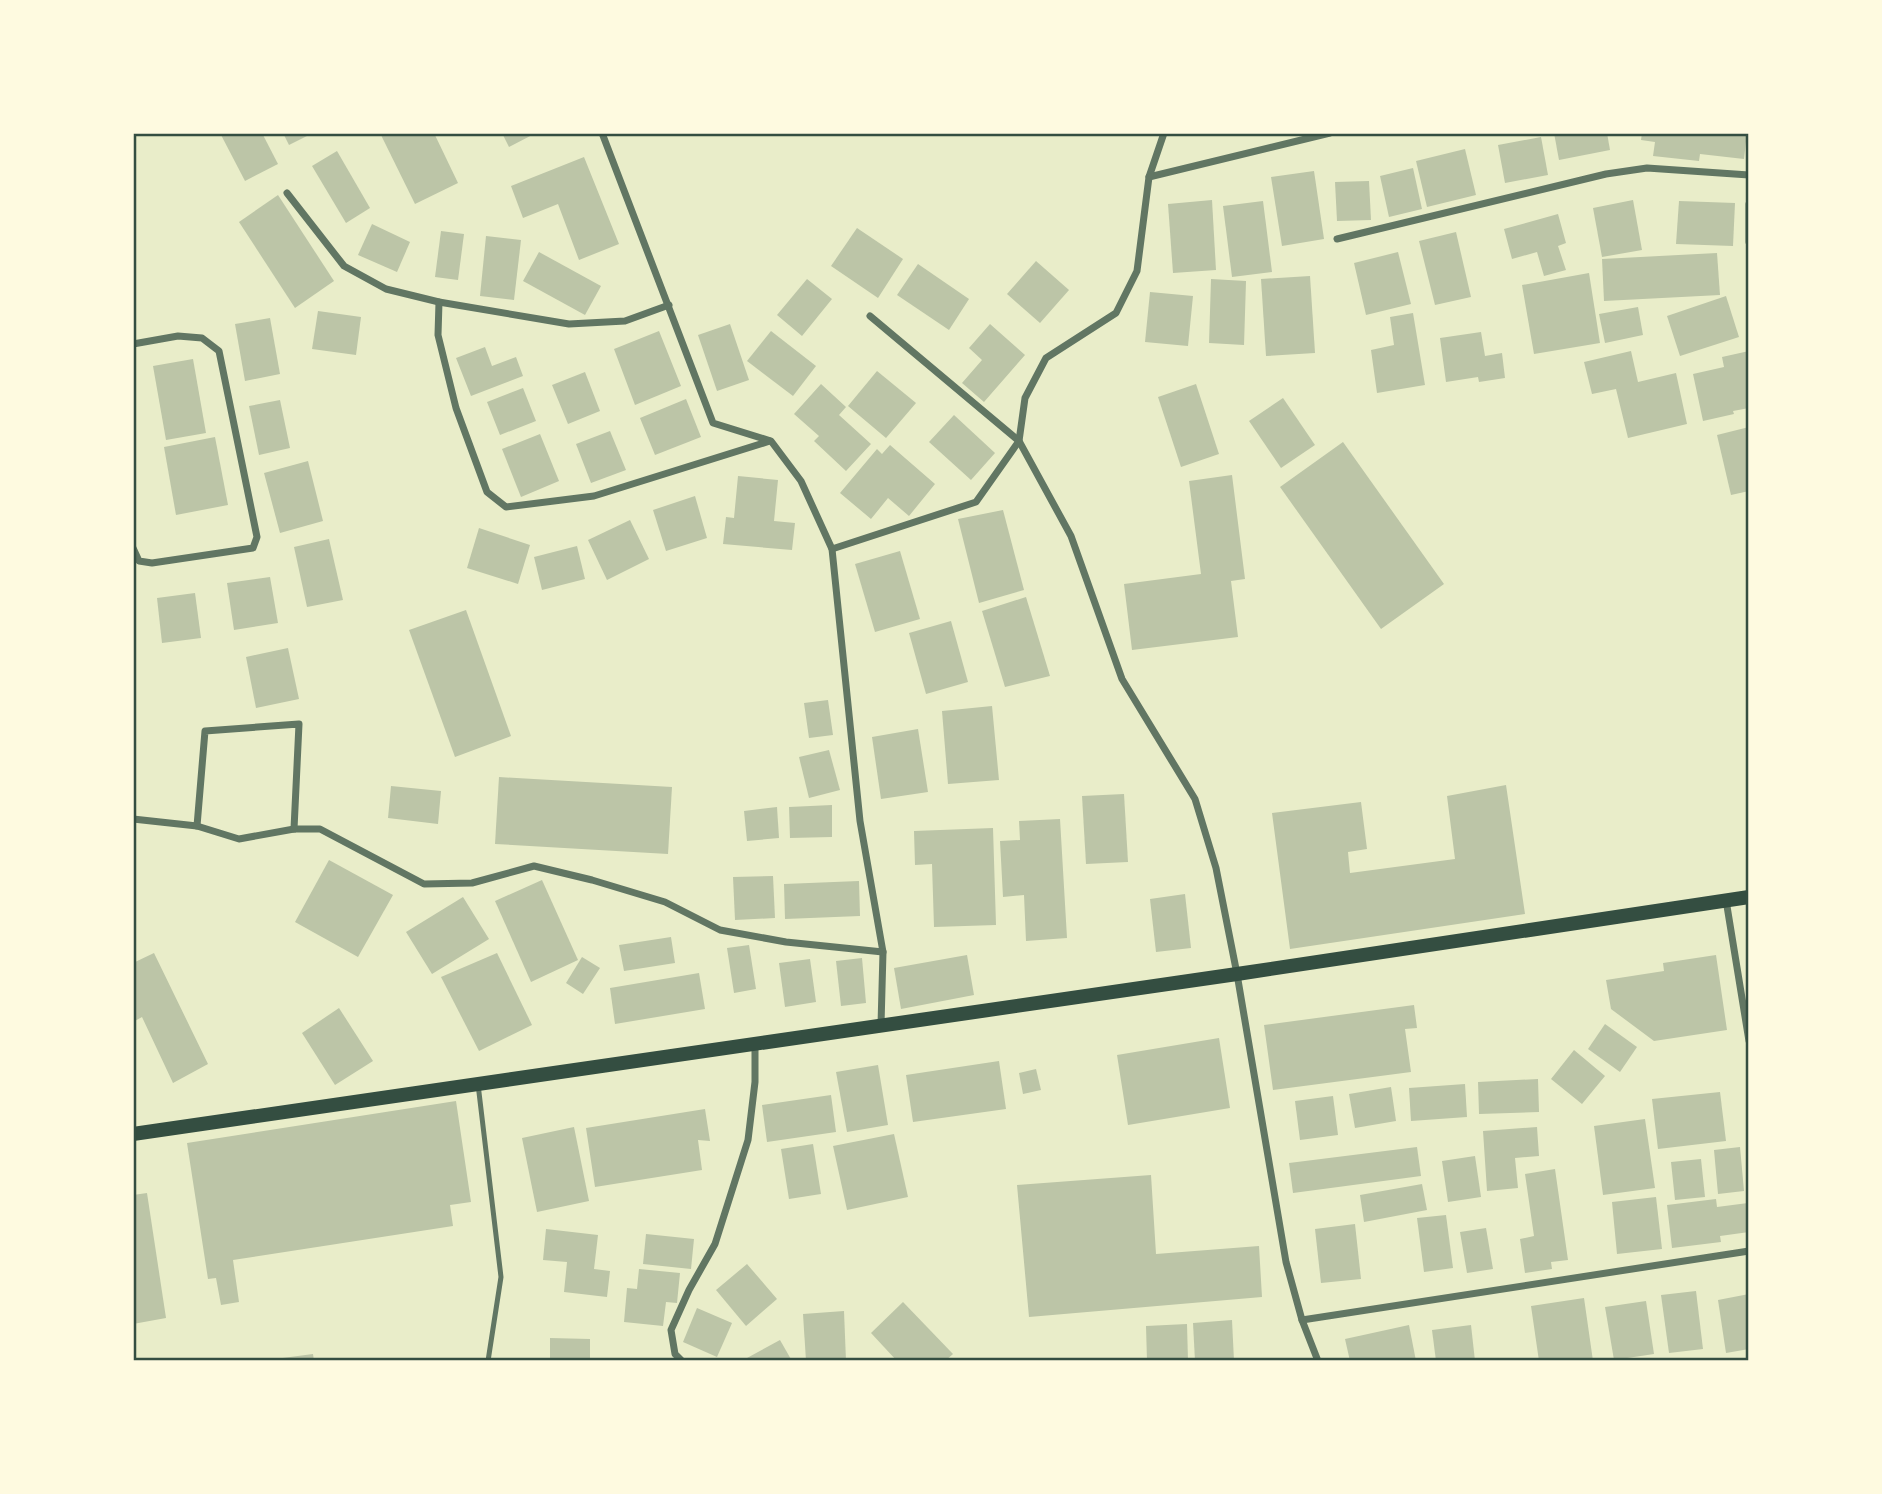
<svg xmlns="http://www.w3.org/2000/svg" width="1882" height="1494" viewBox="0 0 1882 1494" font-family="'Public Sans',sans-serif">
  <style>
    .building { fill: #bcc5a7 }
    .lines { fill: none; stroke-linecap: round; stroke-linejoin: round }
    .service { stroke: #617663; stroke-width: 5 }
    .minor { stroke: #617663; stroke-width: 7 }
    .secondary { stroke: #344e41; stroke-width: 14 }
    .neatline { fill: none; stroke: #344e41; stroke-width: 2.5 }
  </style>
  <rect width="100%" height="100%" fill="#e9edc9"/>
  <g class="building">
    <polygon points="220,133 262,133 278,164 245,181"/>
    <polygon points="283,133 313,133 289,145"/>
    <polygon points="380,133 434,133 458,183 415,204"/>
    <polygon points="502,133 536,133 509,147"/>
    <polygon points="1554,133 1607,133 1610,150 1559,160"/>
    <polygon points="1642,133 1747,133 1744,159 1700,154 1699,161 1653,156 1655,142 1641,140"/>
    <polygon points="1541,137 1548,175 1505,183 1498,145"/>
    <polygon points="1465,149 1476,195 1427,207 1416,161"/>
    <polygon points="337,151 370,208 346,223 312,166"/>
    <polygon points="584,157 619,244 579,260 558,204 523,218 511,186"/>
    <polygon points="1413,168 1422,209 1389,217 1380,176"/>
    <polygon points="1314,171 1324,239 1282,246 1271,177"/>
    <polygon points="1369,181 1371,220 1337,221 1335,182"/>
    <polygon points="278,195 334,281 295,308 239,222"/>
    <polygon points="1212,200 1216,270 1173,273 1168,204"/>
    <polygon points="1633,200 1642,250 1602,257 1593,208"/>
    <polygon points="1263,201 1272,272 1232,277 1223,206"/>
    <polygon points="1679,201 1735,203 1733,246 1676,244"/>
    <polygon points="1558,214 1566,243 1558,246 1566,270 1544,276 1537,252 1512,259 1504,229"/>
    <polygon points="372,224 410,242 397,272 358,255"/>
    <polygon points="857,228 903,259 878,298 831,266"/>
    <polygon points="441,231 464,234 458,280 435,277"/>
    <polygon points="1456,232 1471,297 1435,305 1419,241"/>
    <polygon points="486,236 521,240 514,300 480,296"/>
    <polygon points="539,252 601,286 585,315 523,281"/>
    <polygon points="1398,252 1411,304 1366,315 1354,263"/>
    <polygon points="1717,253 1720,295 1604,301 1602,259"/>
    <polygon points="1036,261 1069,290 1040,323 1007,294"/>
    <polygon points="918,264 969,299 949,330 897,295"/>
    <polygon points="1589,273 1600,343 1534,354 1522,285"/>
    <polygon points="1310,276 1315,353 1266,356 1261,279"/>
    <polygon points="807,279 832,299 802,336 777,315"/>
    <polygon points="1211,279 1246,281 1244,345 1209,343"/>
    <polygon points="1150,292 1193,296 1188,346 1145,342"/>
    <polygon points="1726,296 1739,337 1680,356 1667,316"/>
    <polygon points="1638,307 1643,335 1605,343 1599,314"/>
    <polygon points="318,311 361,317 356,355 312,349"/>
    <polygon points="1413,313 1425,385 1377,393 1371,350 1394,345 1390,317"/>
    <polygon points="270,318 280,374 245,381 235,324"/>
    <polygon points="730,324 749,380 717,391 698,335"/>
    <polygon points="990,324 1025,355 984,402 962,383 982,360 969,348"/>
    <polygon points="659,331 681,386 635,405 614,349"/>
    <polygon points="771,331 816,366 793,396 747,361"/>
    <polygon points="1481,332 1485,356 1502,353 1505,378 1479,382 1478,377 1446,382 1440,338"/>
    <polygon points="485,347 492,366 516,357 523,376 471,396 456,358"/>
    <polygon points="1631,351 1638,382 1676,373 1687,424 1628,438 1616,389 1592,394 1584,362"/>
    <polygon points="1749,351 1749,408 1733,411 1734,414 1703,421 1693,374 1724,367 1722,357"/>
    <polygon points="193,359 206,433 166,440 153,366"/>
    <polygon points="877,371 916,403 886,438 848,406"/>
    <polygon points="585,372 600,411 568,424 552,385"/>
    <polygon points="821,384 846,407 839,415 871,444 846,471 814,441 819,436 794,414"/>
    <polygon points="1196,384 1219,454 1181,467 1158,397"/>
    <polygon points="523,388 536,421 500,435 487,402"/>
    <polygon points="1283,398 1315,445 1281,468 1249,421"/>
    <polygon points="686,399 701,437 655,455 640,418"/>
    <polygon points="280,400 290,448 259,455 249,406"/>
    <polygon points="954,415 995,453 971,480 929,442"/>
    <polygon points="1749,427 1749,491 1731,495 1717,435"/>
    <polygon points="610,431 626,470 591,483 576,444"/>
    <polygon points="540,434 559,481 521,497 502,449"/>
    <polygon points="215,437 228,505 176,515 164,447"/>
    <polygon points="1343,442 1444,584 1381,629 1280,487"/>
    <polygon points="890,445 935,484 909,516 888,498 871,519 840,493 877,449 882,454"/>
    <polygon points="308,461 323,521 280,533 264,473"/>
    <polygon points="1232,475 1245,579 1231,581 1238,637 1132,650 1124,584 1201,574 1189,481"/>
    <polygon points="738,476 778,480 774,521 795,523 792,550 723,544 726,517 734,518"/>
    <polygon points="695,496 707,538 666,551 653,510"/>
    <polygon points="1003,510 1024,590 979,603 958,519"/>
    <polygon points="630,520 649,559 607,580 588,540"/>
    <polygon points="479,528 530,545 518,584 467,568"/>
    <polygon points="329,539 343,600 307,607 294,547"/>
    <polygon points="577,546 585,579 542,590 534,557"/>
    <polygon points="900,551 920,619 875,632 855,564"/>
    <polygon points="270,577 278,623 234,630 227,583"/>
    <polygon points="195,593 201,638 162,643 157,598"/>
    <polygon points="1026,597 1050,676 1005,687 982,611"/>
    <polygon points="466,610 511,736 455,757 409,630"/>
    <polygon points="951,621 968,682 926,694 909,633"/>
    <polygon points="288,648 299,699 256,708 246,657"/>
    <polygon points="828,700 833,735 809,738 804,703"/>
    <polygon points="992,706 999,780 948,784 942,711"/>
    <polygon points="918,729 928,792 881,799 872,737"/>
    <polygon points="829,750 840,790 809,798 799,757"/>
    <polygon points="499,777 672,787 668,854 495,844"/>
    <polygon points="1506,785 1525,914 1290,949 1272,813 1361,802 1367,849 1348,852 1350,873 1455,859 1447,796"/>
    <polygon points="391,786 441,791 438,824 388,818"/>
    <polygon points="1124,794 1128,862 1086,864 1082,796"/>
    <polygon points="832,805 832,837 790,838 789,807"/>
    <polygon points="777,807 779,838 747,841 744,811"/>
    <polygon points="1060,819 1067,938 1026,941 1024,895 1003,897 1000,841 1020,840 1019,821"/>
    <polygon points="993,828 996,925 934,927 932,864 915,865 914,831"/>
    <polygon points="329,860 393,895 358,957 295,922"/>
    <polygon points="773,876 775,918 735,920 733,877"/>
    <polygon points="542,880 578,960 531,982 495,901"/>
    <polygon points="859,881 860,916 785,919 784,884"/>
    <polygon points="1185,894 1191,948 1156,952 1150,899"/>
    <polygon points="463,897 489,939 432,974 406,932"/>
    <polygon points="671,937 675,963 624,971 619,945"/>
    <polygon points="749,945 756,989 734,993 727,948"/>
    <polygon points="154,953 208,1064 173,1083 142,1017 133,1022 133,963"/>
    <polygon points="497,953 532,1025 479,1051 441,977"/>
    <polygon points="967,955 974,995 901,1009 894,968"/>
    <polygon points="1716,955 1727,1030 1654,1041 1611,1009 1606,980 1664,971 1663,963"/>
    <polygon points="582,957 600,968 583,994 566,983"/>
    <polygon points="862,958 866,1003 841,1006 836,961"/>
    <polygon points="810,959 816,1002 785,1007 779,963"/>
    <polygon points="699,973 705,1009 615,1024 610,988"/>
    <polygon points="1414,1005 1417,1028 1405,1029 1411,1072 1273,1090 1264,1025"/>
    <polygon points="339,1008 373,1061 335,1085 302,1033"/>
    <polygon points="1605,1024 1637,1047 1620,1072 1588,1049"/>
    <polygon points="1219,1038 1230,1108 1128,1125 1117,1055"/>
    <polygon points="1574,1050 1605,1076 1582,1104 1551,1079"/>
    <polygon points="999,1061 1006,1109 913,1122 906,1075"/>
    <polygon points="878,1065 888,1125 847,1132 836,1072"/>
    <polygon points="1036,1069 1041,1090 1023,1094 1019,1073"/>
    <polygon points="1538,1079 1539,1112 1479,1114 1478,1082"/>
    <polygon points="1465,1084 1467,1117 1411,1121 1409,1088"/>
    <polygon points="1391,1087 1396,1121 1355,1128 1349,1094"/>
    <polygon points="1720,1092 1726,1141 1658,1149 1652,1099"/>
    <polygon points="831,1095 836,1132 767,1142 762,1105"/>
    <polygon points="1333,1096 1338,1135 1300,1140 1295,1101"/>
    <polygon points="456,1101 471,1202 450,1205 453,1226 233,1260 239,1302 221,1305 216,1278 208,1279 187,1143"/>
    <polygon points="705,1109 710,1141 698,1140 702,1170 595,1187 586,1128"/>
    <polygon points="1645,1119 1655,1188 1603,1195 1594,1126"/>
    <polygon points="574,1127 589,1201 537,1212 522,1138"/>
    <polygon points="1537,1127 1539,1156 1515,1158 1518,1188 1487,1191 1483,1131"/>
    <polygon points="894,1134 908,1197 847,1210 833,1146"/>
    <polygon points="813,1144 821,1194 789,1199 781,1149"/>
    <polygon points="1417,1147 1421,1176 1293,1193 1289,1163"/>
    <polygon points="1740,1147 1744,1191 1718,1194 1714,1150"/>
    <polygon points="1475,1156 1481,1197 1448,1202 1442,1161"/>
    <polygon points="1701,1159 1705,1197 1675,1200 1671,1162"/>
    <polygon points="1555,1169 1568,1260 1551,1262 1552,1269 1525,1273 1520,1239 1534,1236 1525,1174"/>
    <polygon points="1151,1175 1156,1254 1259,1246 1262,1297 1029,1317 1017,1185"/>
    <polygon points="1422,1184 1427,1210 1364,1222 1360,1195"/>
    <polygon points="147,1193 166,1318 133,1324 133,1195"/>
    <polygon points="1656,1197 1662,1249 1617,1254 1612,1202"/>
    <polygon points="1716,1199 1717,1207 1748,1203 1749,1232 1720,1236 1721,1242 1672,1248 1667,1205"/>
    <polygon points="1446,1215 1453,1268 1424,1272 1417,1218"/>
    <polygon points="1355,1224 1361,1279 1321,1283 1315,1229"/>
    <polygon points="1486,1228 1493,1269 1467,1273 1460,1232"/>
    <polygon points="546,1229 598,1235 594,1269 610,1271 607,1297 564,1292 567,1262 543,1260"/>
    <polygon points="646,1234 694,1239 691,1269 643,1264"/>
    <polygon points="747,1264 777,1299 746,1326 716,1290"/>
    <polygon points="639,1269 680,1273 677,1303 666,1302 663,1326 624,1322 627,1288 637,1289"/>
    <polygon points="1696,1291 1703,1349 1669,1353 1661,1295"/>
    <polygon points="1749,1294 1749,1349 1726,1353 1718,1300"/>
    <polygon points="1584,1298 1593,1361 1539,1361 1531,1306"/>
    <polygon points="1646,1301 1654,1354 1614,1360 1605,1307"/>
    <polygon points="903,1302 953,1354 945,1361 897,1361 871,1333"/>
    <polygon points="697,1308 732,1323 717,1357 683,1342"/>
    <polygon points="844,1311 846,1361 806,1361 803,1314"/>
    <polygon points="1232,1320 1234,1361 1195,1361 1193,1323"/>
    <polygon points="1187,1324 1188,1361 1147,1361 1146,1326"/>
    <polygon points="1409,1325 1416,1361 1350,1361 1345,1339"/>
    <polygon points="1471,1325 1475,1361 1436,1361 1432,1330"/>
    <polygon points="550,1338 590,1339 590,1361 550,1361"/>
    <polygon points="780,1340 792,1361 749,1361 747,1358"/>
    <polygon points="313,1354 314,1361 275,1361 275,1359"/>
  </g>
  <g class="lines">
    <polyline class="service" points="478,1084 501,1277 488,1361"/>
    <g class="minor">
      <polyline points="602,133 713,423 771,441 801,481 832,549 860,821 883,952 881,1025"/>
      <polyline points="1149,177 1330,133"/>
      <polyline points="287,193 344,266 386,289 439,302 569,324 625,321 669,305"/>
      <polyline points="1749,204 1749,242"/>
      <polyline points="1337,239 1606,174 1647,168 1749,175"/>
      <polyline points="439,302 438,335 456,408 487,492 506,507 594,496 770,441"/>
      <polyline points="870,316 1019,441 1071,536 1122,679 1195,799 1216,868 1237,974 1286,1262 1302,1320 1318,1361"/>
      <polyline points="133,344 178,336 202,338 219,351 257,537 253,548 152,563 139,561 133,548"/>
      <polyline points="832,549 976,502 1019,441 1025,398 1046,358 1116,313 1137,271 1149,177 1164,133"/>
      <polyline points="133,819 197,826 239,839 294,829 320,829 424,884 472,883 534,866 592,880 665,902 720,930 786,942 883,952"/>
      <polyline points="197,826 205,731 299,724 294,829"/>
      <polyline points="1726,900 1749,1041"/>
      <polyline points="1302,1320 1749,1251"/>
      <polyline points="682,1361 675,1354 671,1330 689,1290 715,1244 748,1140 755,1082 755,1044"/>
    </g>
    <polyline class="secondary" points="133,1134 1237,974 1749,897"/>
  </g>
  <rect width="1882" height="1494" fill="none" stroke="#fefae0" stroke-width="270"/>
  <rect x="135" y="135" width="1612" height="1224" class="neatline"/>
</svg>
